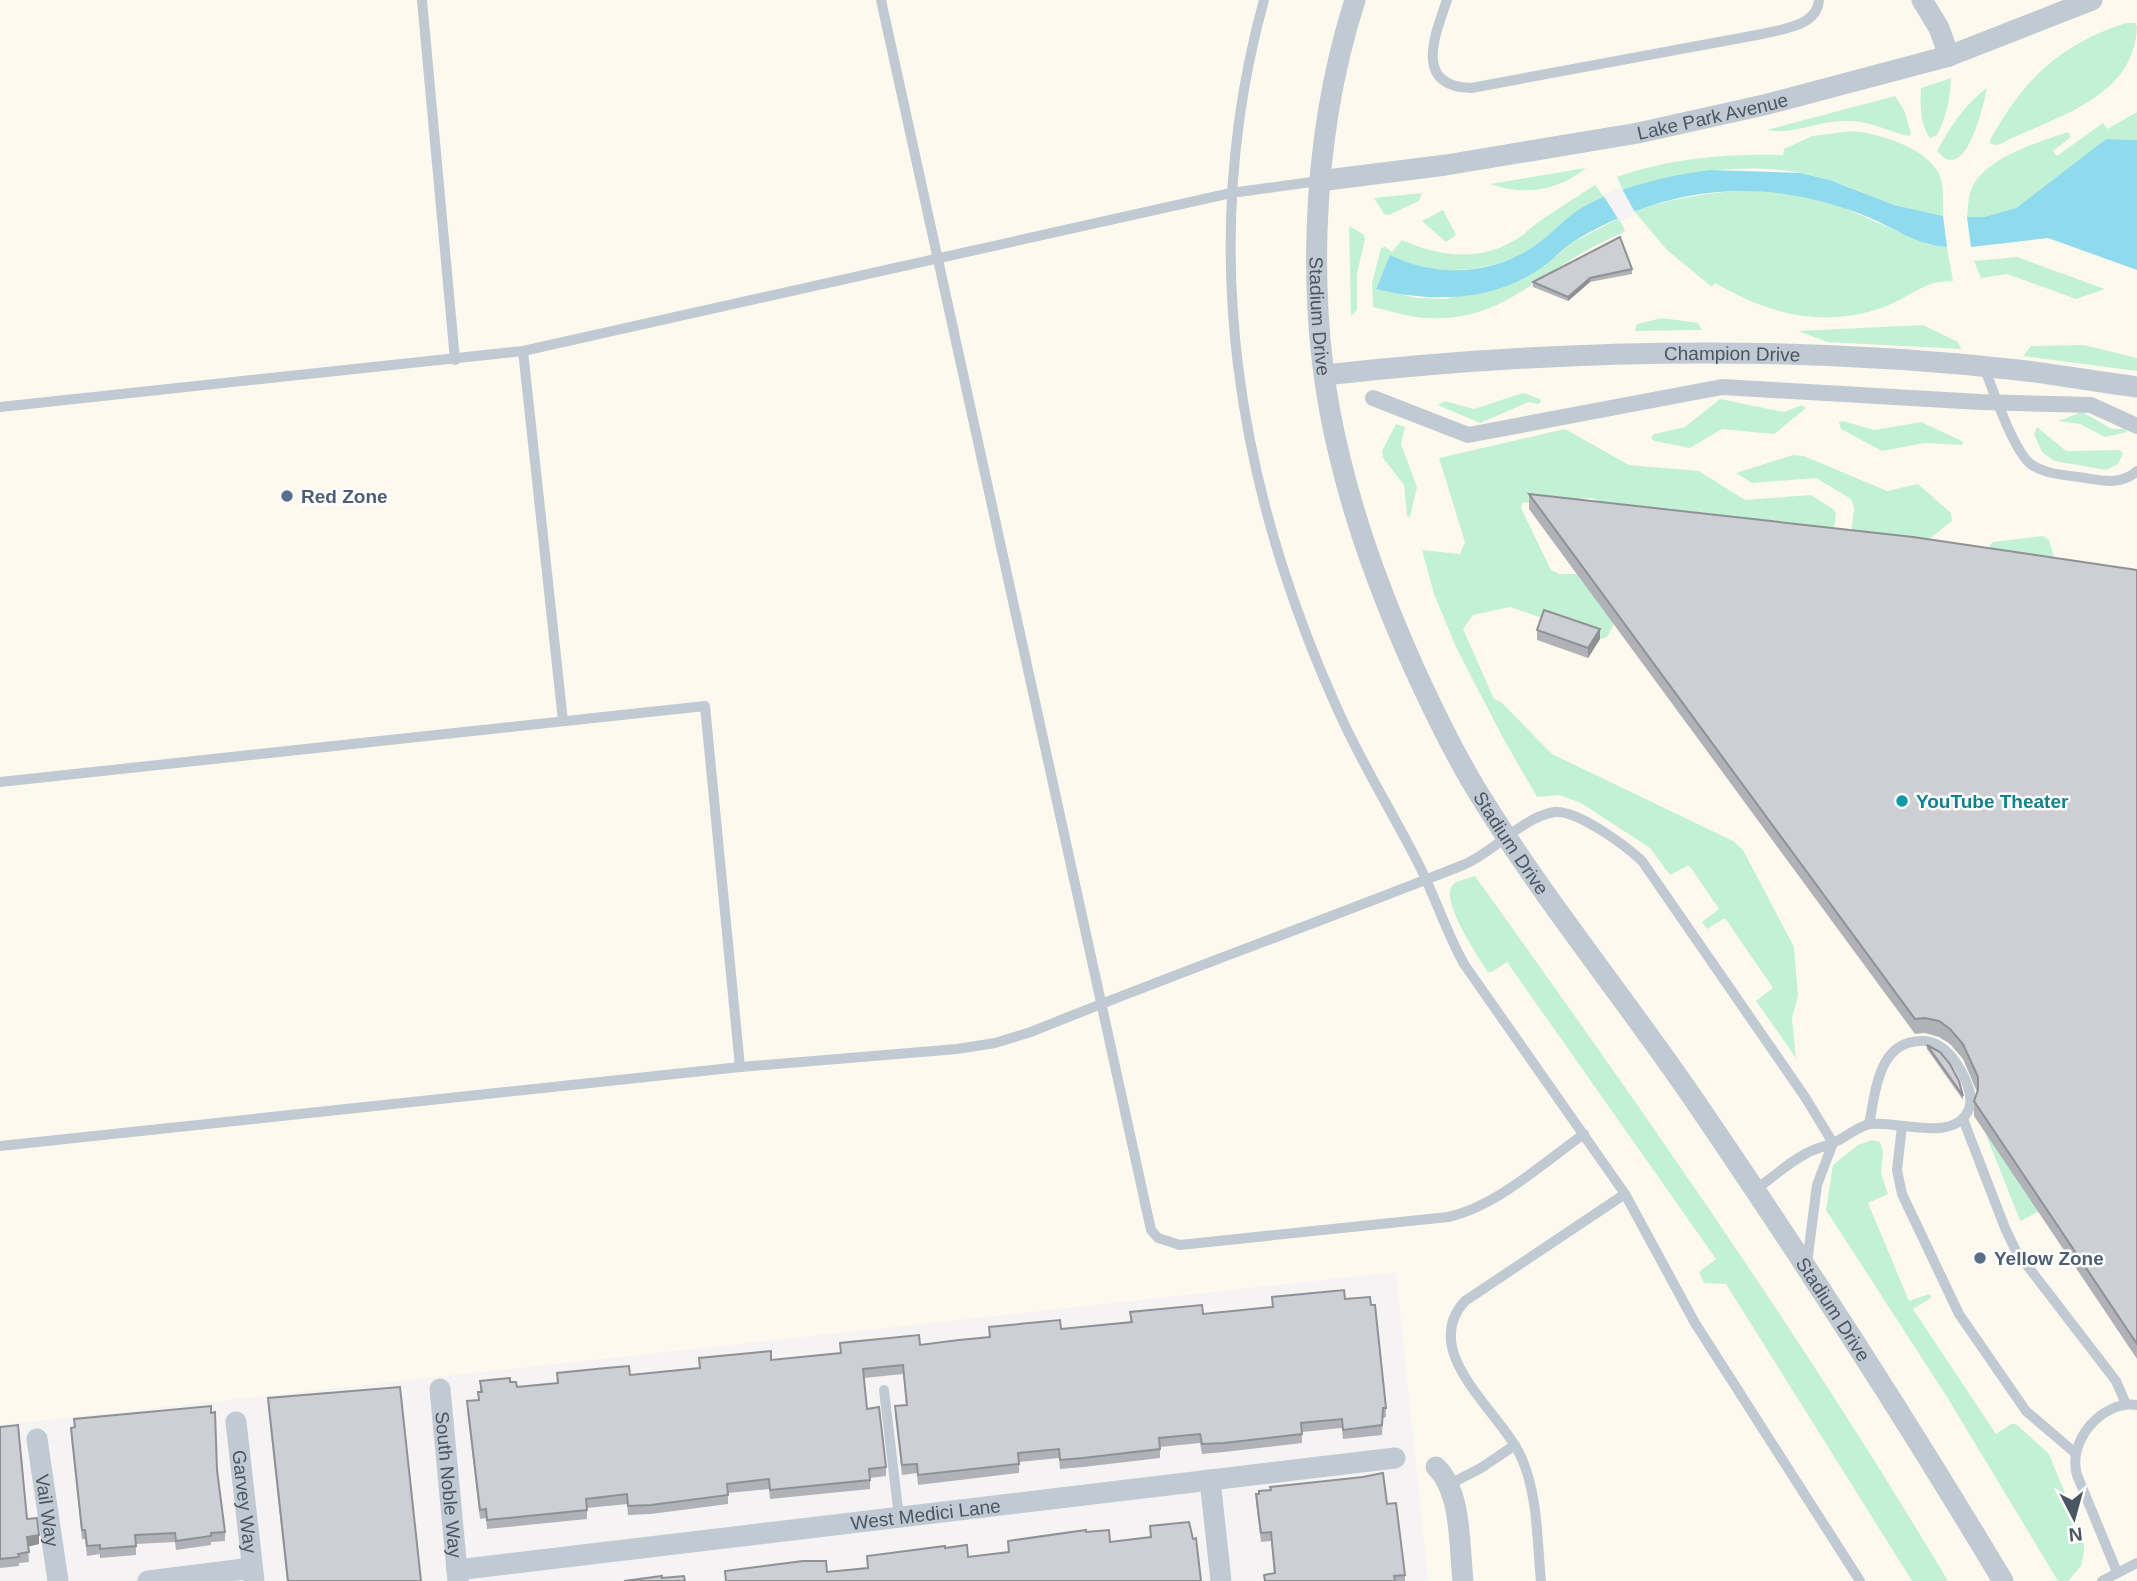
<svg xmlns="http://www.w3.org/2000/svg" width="2137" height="1581" viewBox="0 0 2137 1581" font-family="Arial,sans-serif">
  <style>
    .commercial { fill: #fdf9ef }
    .green { fill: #c3f1d5 }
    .water { fill: #90daee }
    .pier { fill: #f5f3f3 }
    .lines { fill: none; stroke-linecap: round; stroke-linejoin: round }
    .service { stroke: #c1cad2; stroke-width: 10 }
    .pedestrian { stroke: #c1cad2; stroke-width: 16 }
    .minor { stroke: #c1cad2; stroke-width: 21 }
    .wall { fill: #b0b2b7 }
    .shaded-wall { fill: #909195 }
    .building { fill: #cdcfd5; stroke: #909195; stroke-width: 2 }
    .service-dot { fill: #5c6f8a; stroke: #fff; stroke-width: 2.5 }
    .culture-dot { fill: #0f9aa8; stroke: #fff; stroke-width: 2.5 }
    .labels { text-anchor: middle; stroke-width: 5; stroke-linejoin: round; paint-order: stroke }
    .street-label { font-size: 19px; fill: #4a5661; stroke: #fff }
    .service-label { font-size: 19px; font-weight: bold; fill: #4e5e75; stroke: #fff; text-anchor: start }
    .culture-label { font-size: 19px; font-weight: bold; fill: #0d838f; stroke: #fff; text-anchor: start }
  </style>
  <rect width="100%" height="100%" fill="#f5f3f3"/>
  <polygon class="commercial" points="0,0 2137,0 2137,1581 1428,1581 1396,1272 0,1425"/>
  <g class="green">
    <path d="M2126 23H2135L2137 26C2135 100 2052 117 1998 145L1990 144V140C2024 79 2059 45 2126 23Z"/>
    <path d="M1951 78C1950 99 1947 116 1937 135L1930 138C1920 125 1920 105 1921 88Z"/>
    <path d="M1987 88C1984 103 1971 161 1951 160 1945 160 1941 155 1937 151 1950 127 1964 105 1987 88Z"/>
    <path d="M1895 96 1904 110 1911 133 1909 136C1885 131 1871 120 1844 121 1818 121 1793 135 1767 130Z"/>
    <path d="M2137 112V140L2106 139 2016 208 1984 217H1967C1968 209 1968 198 1971 190 1983 158 2039 142 2068 132L2071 137 2053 151 2057 156 2103 123 2107 129Z"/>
    <path d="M1853 131C1880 134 1924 147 1938 172 1945 185 1943 202 1943 216 1927 212 1911 210 1895 205 1873 198 1852 187 1830 180 1762 159 1689 169 1623 190L1617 177C1671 158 1725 154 1783 155L1784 149 1812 136Z"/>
    <path d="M1586 168C1558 191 1524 196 1490 184Z"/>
    <path d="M1595 185 1605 198C1597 201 1588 204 1581 209 1567 218 1556 230 1543 240 1498 274 1441 279 1390 256L1376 288 1417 298 1447 299 1555 257 1572 243 1619 218 1625 231C1607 240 1589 248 1572 259 1523 289 1489 322 1426 318 1408 317 1391 311 1373 307L1372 283 1381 248 1385 247 1392 252 1402 240C1438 256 1478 262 1513 241 1525 235 1533 225 1544 218 1561 207 1578 196 1595 185Z"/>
    <path d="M1753 190 1809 197 1837 205 1929 245 1947 247 1953 281C1946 282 1938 281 1931 284 1915 290 1900 301 1884 307 1823 329 1768 314 1715 283L1712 287 1667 250 1634 211C1673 198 1711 192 1753 190Z"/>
    <polygon points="1422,193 1419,201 1389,215 1384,214 1374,198"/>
    <polygon points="1443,210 1456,235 1446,242 1422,221"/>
    <polygon points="1349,226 1363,234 1365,239 1357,274 1357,310 1351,316"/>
    <polygon points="2017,257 2105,289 2076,299 2007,274 1981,278 1974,261"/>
    <polygon points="1662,318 1698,323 1702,330 1635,331 1637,324"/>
    <polygon points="1923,325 1958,342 1961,349 1827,342 1798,331"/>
    <polygon points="2084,345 2137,358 2137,371 2023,356 2031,346"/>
    <polygon points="1523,393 1540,399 1541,402 1538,404 1529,402 1480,423 1438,405 1445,401 1474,409"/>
    <polygon points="1720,399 1784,412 1802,405 1806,408 1774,434 1722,429 1690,448 1654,441 1651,438 1654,434 1685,427"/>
    <polygon points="2082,412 2112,429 2125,429 2127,432 2105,437 2080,424 2058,421"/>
    <polygon points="1843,421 1874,430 1921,422 1962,441 1963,445 1924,443 1882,451 1841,429 1839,422"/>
    <polygon points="1396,424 1405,427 1401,444 1417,487 1410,517 1407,516 1404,485 1383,458 1382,451"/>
    <polygon points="2037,427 2066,451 2120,450 2123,454 2118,464 2106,470 2054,461 2042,452 2034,434"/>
    <polygon points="1565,429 1629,465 1699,471 1745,500 1811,495 1833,509 1836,513 1832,543 1610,518 1600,501 1591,498 1522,503 1521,508 1551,570 1559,574 1577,574 1614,624 1607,637 1602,639 1510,607 1473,615 1463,629 1494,699 1501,702 1552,754 1733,841 1743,850 1794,947 1798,996 1792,1018 1796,1058 1756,1001 1773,988 1725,918 1707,929 1702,922 1719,909 1689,865 1670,875 1650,848 1581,803 1559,795 1537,797 1503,738 1456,647 1434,594 1422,550 1460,554 1465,542 1439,458"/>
    <polygon points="1793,455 1804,456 1887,491 1918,484 1951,513 1952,521 1913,552 1850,546 1854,508 1851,499 1816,478 1752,483 1736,473"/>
    <polygon points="2043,536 2049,540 2059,574 1987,563 1990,545 1993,542"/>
    <path d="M1475 876C1640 1106 1803 1338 1948 1581H1912L1726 1284 1704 1283 1699 1272 1716 1259 1507 962 1492 972H1488C1478 957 1443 904 1451 888 1454 880 1468 879 1475 876Z"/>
    <polygon points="1985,1132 2039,1211 2021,1221 2019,1218"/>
    <polygon points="1872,1140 1880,1142 1883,1152 1881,1173 1888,1194 1868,1203 1909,1301 1929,1294 1931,1296 1931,1298 1913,1309 1996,1434 2011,1424 2016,1424 2049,1454 2084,1540 2084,1553 2081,1566 2068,1581 2058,1581 1947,1397 1826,1210 1833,1165 1858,1145"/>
  </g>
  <g class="water">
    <polygon points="2106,139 2137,140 2137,270 2048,238 1971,247 1967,217 1984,217 2016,208"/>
    <path d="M1710 170 1801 173 1830 180 1894 205 1943 216 1947 247C1917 246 1890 225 1863 215 1803 191 1738 184 1675 199 1640 207 1603 223 1573 242 1560 251 1549 264 1535 272 1487 302 1429 302 1376 289L1390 255C1439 279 1497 275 1541 241 1555 231 1567 216 1583 207 1621 186 1667 176 1710 170Z"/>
  </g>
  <polygon class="pier" points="1621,187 1636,214 1620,222 1603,195"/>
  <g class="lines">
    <g class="service">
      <polyline points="422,0 455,360"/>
      <path d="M881 0 1151 1230 1158 1238 1180 1245 1448 1217C1497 1206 1543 1163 1584 1134"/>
      <path d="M1264 0C1196 246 1237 491 1342 719 1364 767 1392 812 1416 859 1434 893 1445 930 1464 964L1625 1194 1695 1323 1860 1581"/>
      <path d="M1447 0C1435 35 1413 86 1471 88L1762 34C1783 29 1817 26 1819 0"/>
      <polyline points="523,351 563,721"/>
      <path d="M1984 367C1993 390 2014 453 2032 465 2047 475 2068 475 2085 478 2104 481 2121 485 2137 471"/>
      <polyline points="0,407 523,351 1231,193 1319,181"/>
      <polyline points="0,782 705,706 740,1067"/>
      <polyline points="1963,1119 2005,1228 2016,1251 2116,1381 2126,1404"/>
      <polyline points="1902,1126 1897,1170 1902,1194 1959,1314 2026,1411 2074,1452"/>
      <path d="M0 1146 740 1067 957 1049 995 1043 1031 1032C1174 974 1320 922 1463 865 1493 853 1524 816 1555 812 1578 810 1626 846 1642 861L1805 1097 1833 1143 1817 1185 1807 1263"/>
      <path d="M1756 1190C1772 1177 1788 1163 1807 1153 1816 1148 1827 1146 1837 1141 1847 1136 1859 1126 1870 1124 1897 1120 1955 1144 1969 1109 1974 1096 1966 1080 1960 1069 1952 1055 1940 1042 1924 1041 1878 1039 1876 1091 1869 1124"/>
      <polyline points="884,1390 899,1517"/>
      <polyline points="1450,1484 1481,1468 1515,1445"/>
      <path d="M2117 1572 2077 1475C2067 1442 2101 1400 2137 1405"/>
      <path d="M1541 1581C1537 1541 1538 1496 1522 1459 1503 1413 1417 1353 1465 1301L1625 1194"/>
      <polyline points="2102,1581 2137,1563"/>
    </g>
    <polyline class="pedestrian" points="1373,398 1468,435 1722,387 1980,402 2091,405 2137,426"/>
    <g class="minor">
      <path id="s1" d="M1355 0C1310 141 1304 315 1340 458 1357 530 1384 601 1414 668 1435 714 1457 760 1484 802 1549 906 1626 1000 1695 1101 1802 1258 1905 1417 2003 1581"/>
      <polyline points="1922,0 1939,28 1949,56"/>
      <path id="s2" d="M1319 181 1446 165 1638 133 1764 105 1949 56 2092 0"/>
      <path id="s3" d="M1325 375C1557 349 1795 344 2027 371 2064 376 2100 382 2137 387"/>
      <path id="s4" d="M440 1389 458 1581"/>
      <path id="s5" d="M236 1422 254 1581"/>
      <path id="s6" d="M37 1439 58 1581"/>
      <path d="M1436 1467C1462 1492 1459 1546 1463 1581"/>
      <polyline points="1210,1480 1221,1581"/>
      <path id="s7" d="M457 1570 1395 1458"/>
      <polyline points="148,1581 252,1568"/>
    </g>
  </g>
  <g class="wall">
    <polygon points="1632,269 1632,274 1590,282 1568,301 1533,287 1533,282"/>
    <polygon points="1529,494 2137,570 2137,1359 1974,1116 1974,1101 1977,1092 1963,1059 1950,1044 1939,1037 1925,1033 1915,1034 1529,509"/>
    <polygon points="1537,630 1600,639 1588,658 1537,640"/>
    <polygon points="1927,1045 1963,1096 1963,1100 1927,1049"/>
    <polygon points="1272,1297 1345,1299 1386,1408 1386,1417 1383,1418 1382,1435 1343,1439 1342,1428 1302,1432 1302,1443 1224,1452 1202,1454 1200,1443 1160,1447 1160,1458 1083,1467 1060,1469 1059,1458 1019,1462 1019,1473 918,1485 917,1473 902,1475 895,1415 895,1406 906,1405 903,1374 864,1378 867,1409 886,1467 886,1476 870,1478 870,1489 770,1499 769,1489 728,1493 728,1504 651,1514 628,1515 627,1504 587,1508 587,1519 487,1529 486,1518 480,1519 467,1410 467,1401 478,1400 478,1392 480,1392 480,1381 510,1382 517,1387 557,1383 557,1373 630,1375 699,1368 699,1358 771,1360 840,1353 840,1343 920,1345 989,1337 989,1327 1061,1329 1130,1322 1130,1312 1203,1314 1272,1307"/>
    <polygon points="268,1398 421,1581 287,1581 268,1407"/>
    <polygon points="74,1419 217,1470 225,1532 225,1541 211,1542 211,1545 176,1550 175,1542 136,1544 136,1555 100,1558 100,1554 87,1556 85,1539 82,1539 71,1437 71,1428 74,1427"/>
    <polygon points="0,1427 27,1519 39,1544 28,1546 29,1562 19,1563 19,1566 0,1568"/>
    <polygon points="1256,1494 1387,1504 1405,1575 1405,1581 1264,1581 1264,1575 1274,1574 1271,1541 1261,1542 1256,1503"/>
  </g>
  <g class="shaded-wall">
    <polygon points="1590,278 1590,282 1568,301 1568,297"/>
    <polygon points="1600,629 1600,639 1588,658 1588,648"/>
    <polygon points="39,1535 39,1544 27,1547 27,1537"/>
  </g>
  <g class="building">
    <polygon points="1620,237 1632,269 1590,278 1568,297 1533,282"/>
    <polygon points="1529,494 1913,537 2137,570 2137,1344 1974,1101 1978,1090 1978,1077 1963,1044 1950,1029 1939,1021 1925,1018 1915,1019"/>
    <polygon points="1544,610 1600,629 1588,648 1537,630"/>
    <polygon points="1927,1045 1940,1052 1950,1064 1959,1081 1963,1096"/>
    <polygon points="1344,1290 1345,1299 1370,1297 1371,1305 1375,1305 1386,1408 1383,1408 1382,1425 1343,1430 1342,1419 1301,1423 1302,1434 1224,1443 1202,1444 1200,1434 1159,1438 1160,1449 1083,1458 1060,1460 1059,1449 1018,1453 1019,1464 918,1475 917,1464 902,1465 895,1406 907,1405 903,1365 863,1369 867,1409 879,1407 886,1467 869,1469 870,1480 770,1490 769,1479 727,1484 728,1495 651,1505 628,1506 627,1494 586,1499 587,1510 487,1520 486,1509 480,1510 467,1401 479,1400 478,1392 482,1392 480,1381 510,1378 510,1382 516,1382 517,1387 558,1383 557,1373 606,1368 629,1366 630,1375 700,1368 699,1358 771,1351 771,1360 841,1353 840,1343 919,1335 920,1345 959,1340 990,1337 989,1327 1060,1320 1061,1329 1132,1322 1130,1312 1202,1305 1203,1314 1273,1307 1272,1297"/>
    <polygon points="400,1387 421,1581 288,1581 268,1398"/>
    <polygon points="211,1406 211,1413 215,1412 217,1470 225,1532 211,1533 211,1536 176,1541 175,1533 135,1535 136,1546 100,1549 100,1545 87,1546 85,1530 82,1530 71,1428 75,1427 74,1419"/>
    <polygon points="18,1425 27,1519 37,1518 39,1535 27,1537 29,1552 18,1554 19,1557 0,1559 0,1427"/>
    <polygon points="1383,1473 1387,1504 1396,1503 1405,1575 1394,1576 1395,1581 1265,1581 1264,1575 1275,1573 1271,1532 1261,1533 1256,1494 1259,1494 1259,1491 1271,1490 1270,1487 1363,1477"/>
    <polygon points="1189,1522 1193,1539 1196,1538 1201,1581 726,1581 725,1571 803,1561 826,1561 827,1572 868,1568 867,1556 945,1546 945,1548 967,1545 968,1557 1009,1552 1008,1541 1086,1530 1086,1532 1109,1530 1110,1542 1151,1537 1150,1526"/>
    <polygon points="662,1576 662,1578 684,1576 685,1581 624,1581"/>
  </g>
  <g class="service-dot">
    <circle cx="287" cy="496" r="7"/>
    <circle cx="1980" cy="1258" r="7"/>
  </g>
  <circle class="culture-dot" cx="1902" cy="801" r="7"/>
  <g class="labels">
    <g class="street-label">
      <text dy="7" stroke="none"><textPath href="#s2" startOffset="399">Lake Park Avenue</textPath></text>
      <text dy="7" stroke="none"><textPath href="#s1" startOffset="320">Stadium Drive</textPath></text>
      <text dy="7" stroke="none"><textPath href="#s3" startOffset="408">Champion Drive</textPath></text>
      <text dy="7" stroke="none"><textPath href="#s1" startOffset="887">Stadium Drive</textPath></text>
      <text dy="7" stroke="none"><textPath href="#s1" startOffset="1454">Stadium Drive</textPath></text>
      <text dy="7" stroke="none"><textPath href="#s4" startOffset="96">South Noble Way</textPath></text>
      <text dy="7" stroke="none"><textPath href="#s5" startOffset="80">Garvey Way</textPath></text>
      <text dy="7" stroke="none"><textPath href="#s6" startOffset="72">Vail Way</textPath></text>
      <text dy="7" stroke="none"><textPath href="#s7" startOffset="472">West Medici Lane</textPath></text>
    </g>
    <g class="service-label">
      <text x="301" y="503">Red Zone</text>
      <text x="1994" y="1265">Yellow Zone</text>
    </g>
    <g class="culture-label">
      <text x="1916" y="808">YouTube Theater</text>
    </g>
  </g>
  <g transform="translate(2074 1518) rotate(174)" stroke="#ffffff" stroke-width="5" paint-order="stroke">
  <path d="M0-5L12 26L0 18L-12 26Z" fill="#4a5661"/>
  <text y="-10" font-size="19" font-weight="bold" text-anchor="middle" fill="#4a5661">N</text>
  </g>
</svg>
